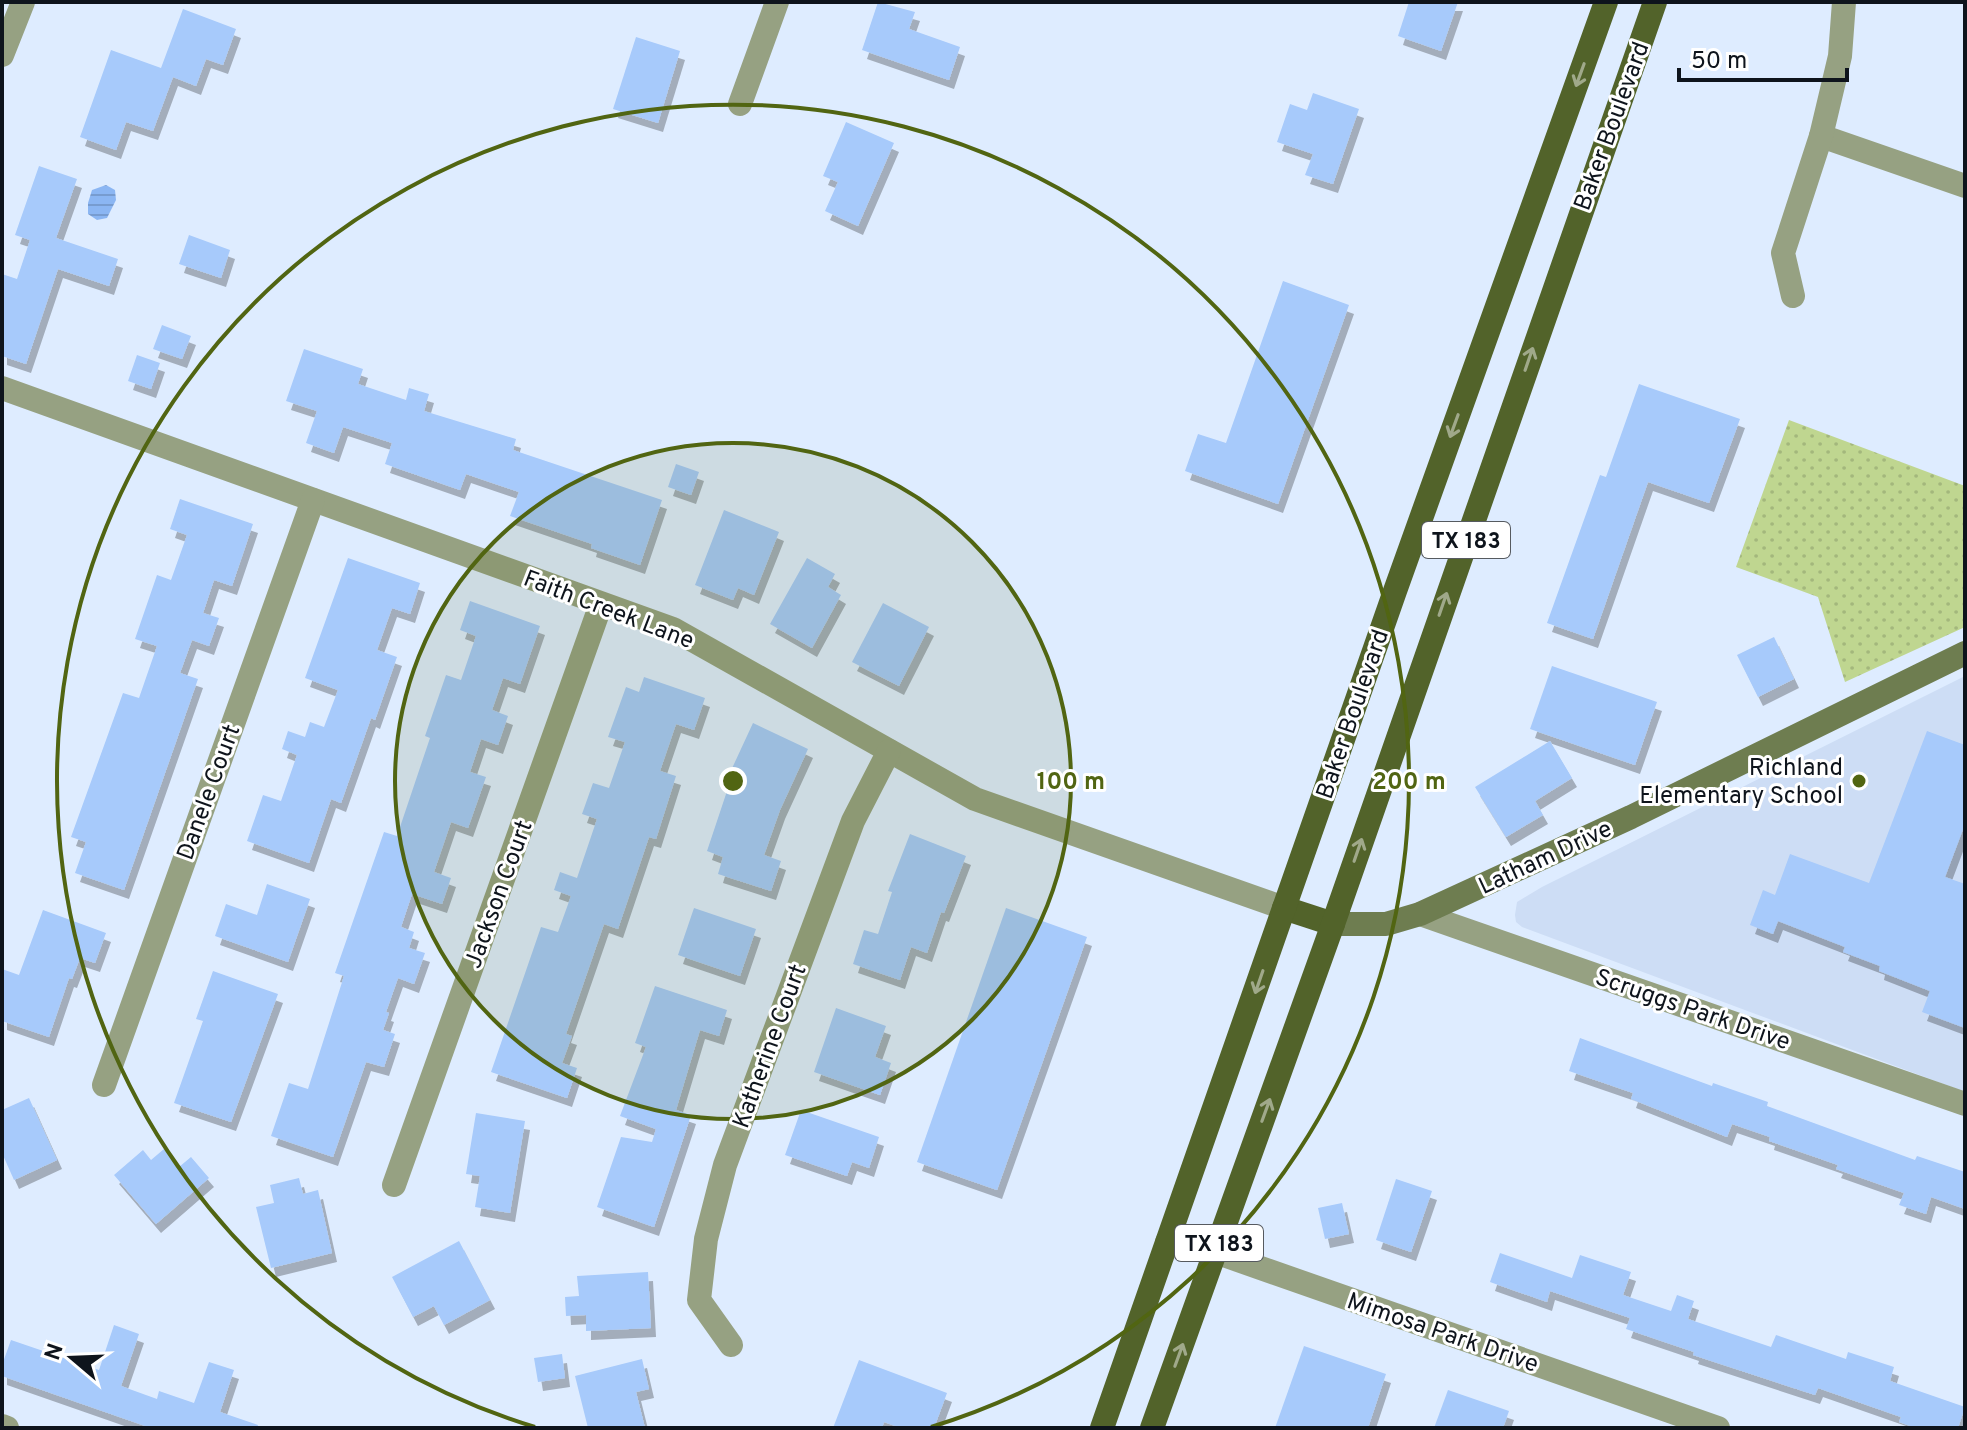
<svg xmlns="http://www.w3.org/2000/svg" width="1967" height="1430" viewBox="0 0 1967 1430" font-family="Overpass,sans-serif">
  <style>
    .built { fill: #cdddf5 }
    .grass { fill: url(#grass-dots) }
    .water { fill: url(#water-rules) }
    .building { fill: #a7cafb; filter: url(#shadow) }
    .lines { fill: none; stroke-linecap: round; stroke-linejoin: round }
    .street { stroke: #96a182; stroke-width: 24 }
    .secondary { stroke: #6e7d50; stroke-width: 24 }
    .primary { stroke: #52632a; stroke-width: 24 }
    .oneway { stroke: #a0a98a }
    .ring { fill: none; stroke: #516512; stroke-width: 4 }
    .poi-dot { fill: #516512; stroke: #fff; stroke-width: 3 }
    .labels { text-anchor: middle; stroke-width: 6; stroke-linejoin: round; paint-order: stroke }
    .shield { fill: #fff; stroke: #565a60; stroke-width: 2 }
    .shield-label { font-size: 22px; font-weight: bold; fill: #0e141c }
    .street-label { font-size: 24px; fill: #0e141c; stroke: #fff }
    .poi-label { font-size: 24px; fill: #0e141c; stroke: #fff; text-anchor: end }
    .centre { fill: #516512; stroke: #fff; stroke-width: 4 }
    .ring-label { font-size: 24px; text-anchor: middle; font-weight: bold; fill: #516512; stroke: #fff; stroke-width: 6; stroke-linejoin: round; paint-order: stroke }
  </style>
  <defs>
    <pattern id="grass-dots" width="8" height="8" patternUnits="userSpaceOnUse" patternTransform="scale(2)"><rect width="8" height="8" fill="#bfd690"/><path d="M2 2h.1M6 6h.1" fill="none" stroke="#a3b77c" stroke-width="1.8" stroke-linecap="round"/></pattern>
    <pattern id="water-rules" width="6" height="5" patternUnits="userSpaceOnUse" patternTransform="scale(2)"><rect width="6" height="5" fill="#8bb6f3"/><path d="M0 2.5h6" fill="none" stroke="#779cd0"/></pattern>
    <filter id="shadow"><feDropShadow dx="5" dy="9" stdDeviation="0" flood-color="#0004"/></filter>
  </defs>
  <rect width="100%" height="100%" fill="#deecff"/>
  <polygon class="built" points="1965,676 1965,1092 1522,927 1516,922 1515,915 1517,902 1542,887"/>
  <polygon class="grass" points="1789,420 1965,486 1965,627 1845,682 1818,597 1736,567"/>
  <polygon class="water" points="106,185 115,190 116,200 107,218 97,220 88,214 88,203 92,190"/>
  <g class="building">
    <polygon points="878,2 915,12 909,29 960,47 949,80 862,50"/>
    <polygon points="1409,2 1458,2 1441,51 1398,36"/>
    <polygon points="183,9 236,29 223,65 206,59 196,86 173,77 153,131 126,122 116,150 80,137 111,50 161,68"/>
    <polygon points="636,37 680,51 658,123 613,109"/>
    <polygon points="1313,93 1359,109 1333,184 1305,175 1313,154 1277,142 1290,104 1307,110"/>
    <polygon points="846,122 894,143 858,226 825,211 838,182 823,176"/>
    <polygon points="39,166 77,179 56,238 118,259 109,286 58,269 26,364 2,356 2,274 17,279 30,240 15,235"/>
    <polygon points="189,235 230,250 221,278 179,264"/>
    <polygon points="1283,281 1349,305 1278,504 1185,471 1198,434 1226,443"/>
    <polygon points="162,325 191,336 182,359 153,349"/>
    <polygon points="304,349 363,369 358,384 406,400 409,388 429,394 424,411 516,439 513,450 662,500 640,565 591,548 592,544 510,516 519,492 466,474 460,490 385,464 392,443 343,427 334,453 306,443 317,411 286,401"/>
    <polygon points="137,355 160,363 151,389 128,381"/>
    <polygon points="1639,384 1740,419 1709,503 1648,482 1593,639 1547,623 1600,475 1606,477"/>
    <polygon points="676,464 699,472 691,495 668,487"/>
    <polygon points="180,499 253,524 232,586 214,580 203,613 219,618 209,646 192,640 180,673 198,679 124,890 75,873 86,842 71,837 123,693 139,698 157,646 135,639 157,575 171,580 187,535 170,529"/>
    <polygon points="724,510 779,532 754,595 738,588 733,600 695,585"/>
    <polygon points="348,558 420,583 410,614 392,608 377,650 397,657 375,720 371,718 341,803 331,799 309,863 247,841 263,795 281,801 297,755 282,749 288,731 305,737 310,722 324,727 338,690 305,678"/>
    <polygon points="807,558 835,574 828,587 841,595 812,648 770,624"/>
    <polygon points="470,601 540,626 520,684 503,678 492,710 508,716 498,745 481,739 470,772 486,777 468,828 451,822 434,872 451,878 442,904 412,894 401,927 414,932 409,948 425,953 414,984 398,978 386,1012 389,1013 383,1030 395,1034 384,1067 366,1062 333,1157 271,1136 289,1083 308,1089 344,976 335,973 384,832 397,836 430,738 425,736 446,675 461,680 476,636 460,630"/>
    <polygon points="883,603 929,627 899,686 852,662"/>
    <polygon points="1774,637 1794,679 1758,697 1737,655"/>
    <polygon points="1552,666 1657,702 1635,765 1530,729"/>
    <polygon points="644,677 705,698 694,730 676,724 660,771 676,776 656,839 649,837 618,929 604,924 566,1034 572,1036 562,1063 577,1068 567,1098 491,1072 541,927 558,932 571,896 554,890 560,872 577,878 597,819 582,814 593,783 609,788 625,742 608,737 626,687 639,692"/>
    <polygon points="753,723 808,749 780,810 764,855 781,861 771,891 718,874 723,857 707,851 731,779 728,777"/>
    <polygon points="1927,731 1965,745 1965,824 1945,877 1965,884 1965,1028 1922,1012 1930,991 1879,971 1880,966 1843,952 1845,947 1778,921 1773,934 1750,925 1763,890 1775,895 1790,854 1869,883"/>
    <polygon points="1550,741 1572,778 1535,801 1543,815 1506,837 1475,787"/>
    <polygon points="910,834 966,856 944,913 941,912 927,953 911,947 900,980 853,964 864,930 878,934 892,892 888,891"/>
    <polygon points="267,884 310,899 288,962 215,936 226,904 257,915"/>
    <polygon points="694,908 756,929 740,976 678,955"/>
    <polygon points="1006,908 1087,937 997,1190 917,1162"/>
    <polygon points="43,910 106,933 95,963 80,958 72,979 69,978 49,1037 2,1021 2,969 19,975"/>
    <polygon points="213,971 278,994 231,1122 174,1103 203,1021 196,1019"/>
    <polygon points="655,986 727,1010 719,1036 700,1030 676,1110 691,1115 654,1227 597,1207 621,1137 652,1142 656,1129 620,1116 646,1047 635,1043"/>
    <polygon points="836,1008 886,1026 875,1057 891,1063 880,1095 814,1072"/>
    <polygon points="1580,1038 1712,1086 1713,1083 1768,1102 1767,1106 1915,1160 1917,1156 1965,1172 1965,1209 1931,1197 1926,1214 1899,1205 1904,1193 1836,1169 1838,1165 1769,1141 1770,1137 1732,1124 1727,1137 1631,1099 1633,1093 1569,1071"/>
    <polygon points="29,1098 57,1160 14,1180 2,1153 2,1110"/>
    <polygon points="801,1110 879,1137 869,1168 852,1162 847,1176 785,1155"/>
    <polygon points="476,1113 525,1121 510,1213 475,1207 480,1176 466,1174"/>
    <polygon points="164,1149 179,1167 191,1157 209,1178 156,1224 114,1175 143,1150 151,1160"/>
    <polygon points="299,1178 303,1194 318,1190 332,1253 271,1268 256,1207 274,1203 270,1185"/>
    <polygon points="1396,1179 1432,1191 1411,1252 1376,1240"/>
    <polygon points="1342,1203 1349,1234 1325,1239 1318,1208"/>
    <polygon points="459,1241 490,1300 444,1325 434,1306 413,1317 392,1277"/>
    <polygon points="1500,1253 1572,1278 1580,1255 1631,1272 1623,1295 1671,1311 1677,1295 1694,1301 1688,1319 1771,1347 1776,1335 1846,1359 1848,1352 1894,1367 1890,1381 1965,1407 1958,1428 1916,1428 1899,1422 1901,1417 1818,1388 1815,1395 1693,1355 1694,1352 1626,1329 1630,1318 1550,1291 1547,1302 1490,1282"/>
    <polygon points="648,1272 651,1328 586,1331 586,1315 566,1316 565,1297 579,1296 577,1276"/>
    <polygon points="114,1325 139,1334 121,1386 157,1399 159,1391 194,1403 209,1362 234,1370 220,1412 258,1425 257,1428 151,1428 2,1376 2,1365 11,1340 99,1370"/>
    <polygon points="1304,1346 1386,1374 1368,1428 1275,1428"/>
    <polygon points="562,1354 565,1378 538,1382 534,1358"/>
    <polygon points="642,1359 649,1389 636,1392 645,1428 588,1428 575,1376"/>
    <polygon points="859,1360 947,1393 934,1428 901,1428 884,1422 882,1428 833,1428"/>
    <polygon points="1448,1390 1509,1411 1503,1428 1434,1428"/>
  </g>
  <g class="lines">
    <g class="street">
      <polyline points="2,55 23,2"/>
      <polyline points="740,104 777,2"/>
      <polyline points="1821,136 1965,186"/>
      <polyline points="1793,296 1783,253 1821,136 1840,56 1844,2"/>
      <polyline points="2,388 673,629 975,799 1284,908"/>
      <polyline points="1420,914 1965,1104"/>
      <polyline points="104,1085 313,500"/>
      <polyline points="394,1185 601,604"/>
      <polyline points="1167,1242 1215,1252 1718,1428"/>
      <polyline points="731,1345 699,1300 706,1239 725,1165 853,821 889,751"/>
      <polyline points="2,1426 7,1428"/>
    </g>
    <polyline class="secondary" points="1333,924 1386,924 1420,914 1631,817 1965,653"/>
    <g class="primary">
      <polyline points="1284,908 1333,924"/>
      <polyline points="1102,1428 1395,591 1606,2"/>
      <polyline points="1152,1428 1333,924 1655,2"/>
    </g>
  </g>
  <defs><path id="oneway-shaft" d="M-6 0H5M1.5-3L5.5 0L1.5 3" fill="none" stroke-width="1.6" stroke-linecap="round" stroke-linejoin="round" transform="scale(2)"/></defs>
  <g class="oneway">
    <use href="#oneway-shaft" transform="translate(1580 75) rotate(110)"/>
    <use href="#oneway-shaft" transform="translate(1529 359) rotate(-71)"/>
    <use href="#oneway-shaft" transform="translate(1454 426) rotate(110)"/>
    <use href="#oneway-shaft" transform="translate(1443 604) rotate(-71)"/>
    <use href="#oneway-shaft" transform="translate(1358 850) rotate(-71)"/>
    <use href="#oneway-shaft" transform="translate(1259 982) rotate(109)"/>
    <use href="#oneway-shaft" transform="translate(1266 1110) rotate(-70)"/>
    <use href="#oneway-shaft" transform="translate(1179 1355) rotate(-70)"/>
  </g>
  <circle cx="733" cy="781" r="338" fill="#516512" fill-opacity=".12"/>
  <g class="ring">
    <circle cx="733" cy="781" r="338"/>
    <path d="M535 1427A676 676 0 1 1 931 1427"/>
  </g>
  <circle class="poi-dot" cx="1859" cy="781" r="8"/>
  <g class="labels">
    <g class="shield">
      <rect x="1422" y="522" width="88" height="36" rx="6"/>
      <rect x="1175" y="1225" width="88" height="36" rx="6"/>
    </g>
    <g class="shield-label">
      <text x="1466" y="548">TX 183</text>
      <text x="1219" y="1251">TX 183</text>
    </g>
    <g class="street-label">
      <text transform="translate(1611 126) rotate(-70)" y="8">Baker Boulevard</text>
      <text transform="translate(609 609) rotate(21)" y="8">Faith Creek Lane</text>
      <text transform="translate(1352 714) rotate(-71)" y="8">Baker Boulevard</text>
      <text transform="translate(208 792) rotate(-70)" y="8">Danele Court</text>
      <text transform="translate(1545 857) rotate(-25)" y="8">Latham Drive</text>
      <text transform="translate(498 894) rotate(-70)" y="8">Jackson Court</text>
      <text transform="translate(1693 1009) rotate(19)" y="8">Scruggs Park Drive</text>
      <text transform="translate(769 1046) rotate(-70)" y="8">Katherine Court</text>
      <text transform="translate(1443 1332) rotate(19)" y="8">Mimosa Park Drive</text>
    </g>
    <g class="poi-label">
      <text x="1843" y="775">Richland<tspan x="1843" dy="28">Elementary School</tspan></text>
    </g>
  </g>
  <circle cx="733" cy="781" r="12" class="centre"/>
  <g class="ring-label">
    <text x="1071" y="789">100 m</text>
    <text x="1409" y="789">200 m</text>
  </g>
  <rect width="1967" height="1430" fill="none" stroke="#0e141c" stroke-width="8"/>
  <g transform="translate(72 1358) rotate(289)" stroke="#ffffff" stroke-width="6" paint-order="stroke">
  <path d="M0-6L14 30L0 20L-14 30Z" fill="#0e141c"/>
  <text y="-12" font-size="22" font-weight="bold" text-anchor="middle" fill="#0e141c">N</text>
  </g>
  <path d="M1679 68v12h168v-12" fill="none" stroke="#0e141c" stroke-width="4"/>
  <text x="1691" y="68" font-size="24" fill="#0e141c" stroke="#ffffff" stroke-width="6" paint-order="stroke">50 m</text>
</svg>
